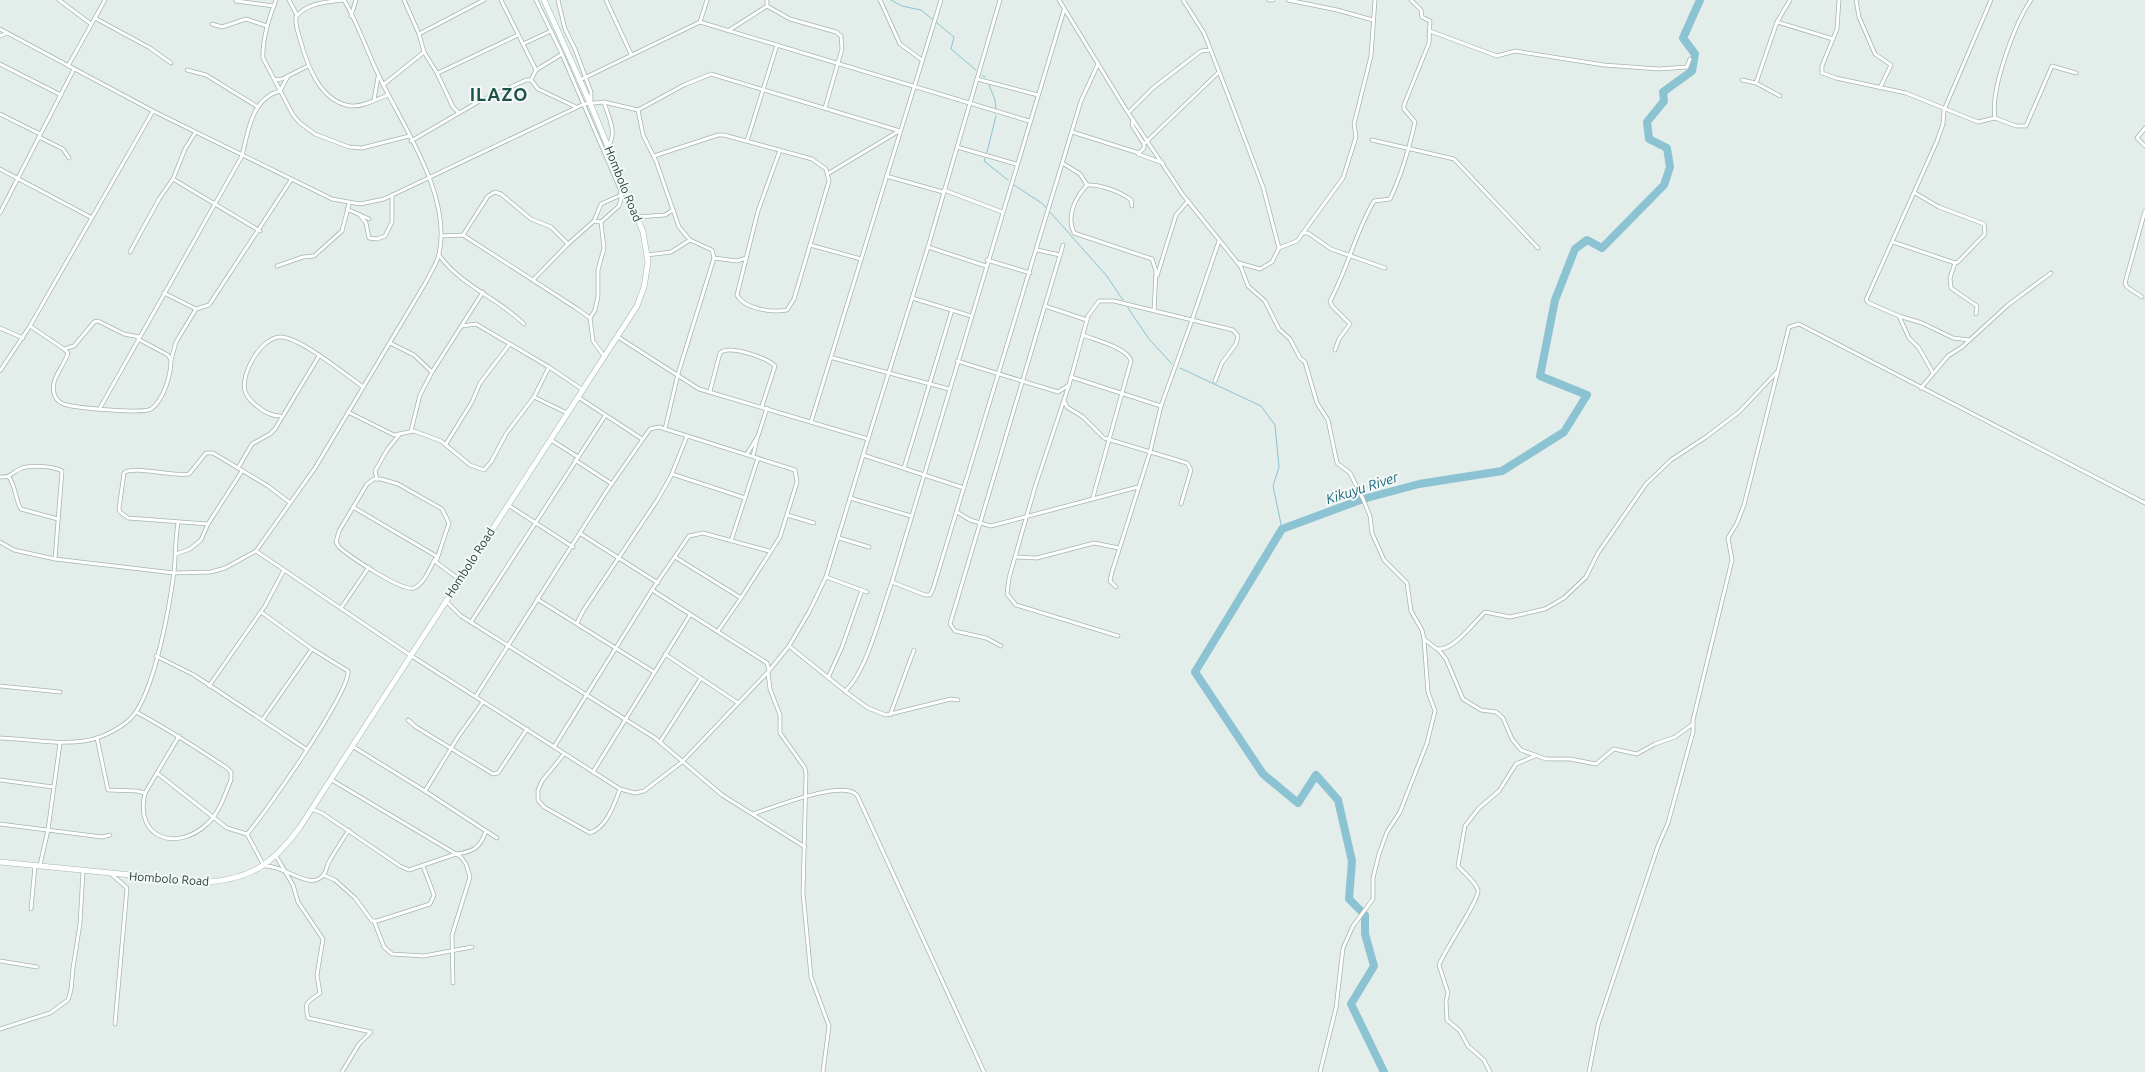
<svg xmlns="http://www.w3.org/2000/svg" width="2145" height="1072" viewBox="0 0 2145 1072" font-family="Ubuntu,sans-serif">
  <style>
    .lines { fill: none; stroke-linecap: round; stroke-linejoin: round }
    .stream { stroke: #8bc3d3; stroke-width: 1 }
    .river { stroke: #8bc3d3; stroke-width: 8 }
    .street-casing { stroke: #a5b5b1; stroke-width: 4.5 }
    .secondary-casing { stroke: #a1b9b2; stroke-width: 6 }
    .street { stroke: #fff; stroke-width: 3 }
    .secondary { stroke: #fff; stroke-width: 5 }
    .labels { text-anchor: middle; stroke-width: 4; stroke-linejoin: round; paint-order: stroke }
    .street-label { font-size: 12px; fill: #223f39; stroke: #f4f9f7 }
    .water-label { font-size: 14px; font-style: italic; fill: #1b667c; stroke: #f4f9f7 }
    .district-label { font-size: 18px; font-weight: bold; letter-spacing: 1px; fill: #1e5248; stroke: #f4f9f7 }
  </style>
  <rect width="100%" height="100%" fill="#e3ede9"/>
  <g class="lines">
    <g class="stream">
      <polyline points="891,0 902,6 921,10 954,37 951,49 976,70"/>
      <polyline points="982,75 985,77"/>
      <polyline points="989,85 995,100 996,109"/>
      <polyline points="987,152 996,116"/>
      <polyline points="985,158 984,161 1008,180"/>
      <polyline points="1014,185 1043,204 1047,209"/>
      <polyline points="1050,212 1106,275 1123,300"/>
      <polyline points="1128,308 1149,339 1172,364"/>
      <polyline points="1180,368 1261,406 1275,425 1279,467 1273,486 1282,529"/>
    </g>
    <polyline class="river" points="1384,1072 1351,1004 1374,966 1365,934 1365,915 1349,899 1352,861 1338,800 1316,775 1298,803 1263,774 1195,672 1282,529 1363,499 1419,484 1502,471 1564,432 1587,395 1540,376 1555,300 1575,249 1587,240 1602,248 1664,185 1670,167 1667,148 1649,139 1647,122 1664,101 1663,92 1692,71 1695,54 1683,38 1700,0"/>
    <defs>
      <g id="street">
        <polyline points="59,0 91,24"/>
        <path d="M276 0C269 18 262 39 263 58L293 115 300 123 315 134 349 147 362 148 409 136"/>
        <polyline points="289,0 297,15"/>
        <path d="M343 0C327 2 306 3 296 17 295 25 298 32 300 39 307 65 320 102 351 106 363 107 377 99 388 95"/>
        <polyline points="404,0 419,34 424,52 437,73 453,107 458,112"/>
        <polyline points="501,0 536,70 531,80"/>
        <polyline points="536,0 562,54 620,189 621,195 601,204 594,221"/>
        <polyline points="558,0 565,29 575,49 591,92 591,102"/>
        <polyline points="606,0 631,54"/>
        <polyline points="767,0 767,6 790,19 836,32 841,36 842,49 825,108"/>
        <polyline points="880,0 900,44 922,60"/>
        <path d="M1059 0 1125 108 1183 195 1241 267 1248 286 1265 301 1279 329 1290 339 1300 358 1305 362 1317 403 1328 420 1337 463 1350 473 1363 499 1370 516 1372 533 1384 560 1407 583 1411 611 1422 630 1424 639 1437 649C1454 651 1474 622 1485 612L1510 617 1545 609 1564 598 1586 577 1598 553 1646 484 1671 460 1706 437 1739 412 1777 372"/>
        <polyline points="1183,0 1204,33 1227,92 1263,187 1279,248"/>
        <polyline points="1269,0 1273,0"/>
        <polyline points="1288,0 1337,10 1373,20"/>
        <polyline points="1839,0 1837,29 1822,66 1822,73 1836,78 1906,93 1978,122 1995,118 2016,126 2026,126 2052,66 2076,73"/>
        <polyline points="1856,0 1859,17 1875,54 1891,65 1880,88"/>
        <polyline points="236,1 274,6"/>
        <polyline points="351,16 356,0"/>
        <polyline points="95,18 150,48 171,63"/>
        <polyline points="700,22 707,0"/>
        <polyline points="1777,22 1833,39"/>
        <polyline points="212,24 222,27 246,19 267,26"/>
        <polyline points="0,29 153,111 332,199 360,204 384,199 584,104 604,102 638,110 684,85 711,74 900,131"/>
        <polyline points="728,31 767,6"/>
        <polyline points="1430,31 1497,56 1515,51 1604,65 1659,69 1687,67 1690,59"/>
        <polyline points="419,34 484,0"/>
        <polyline points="0,36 7,33"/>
        <polyline points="523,44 551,31"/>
        <polyline points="0,64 61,95"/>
        <polyline points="68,66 105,0"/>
        <polyline points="187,70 206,75 258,107"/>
        <polyline points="536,70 562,54"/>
        <polyline points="438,73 518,35"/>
        <polyline points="977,79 1038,95"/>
        <polyline points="275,80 282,79 308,66"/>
        <polyline points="580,80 700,22 1029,121"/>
        <polyline points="1742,80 1756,83 1777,22 1790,0"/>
        <polyline points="1756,83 1780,96"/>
        <polyline points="383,85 424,52"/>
        <polyline points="374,100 378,77"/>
        <path d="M604 102C608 116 618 133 608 146"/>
        <polyline points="638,110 643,135 656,161 679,227 690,240 712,250 714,258 678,374 665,429"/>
        <polyline points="1129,112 1153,88 1201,51 1210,50"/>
        <polyline points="0,114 40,134"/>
        <path d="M1995 118C1990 90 2015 23 2031 0"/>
        <polyline points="1133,119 1132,125 1144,144"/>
        <polyline points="2145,128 2137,138 2145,146"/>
        <polyline points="1072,132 1139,153 1144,148 1144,144 1218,73"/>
        <polyline points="39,137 63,149 69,158"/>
        <polyline points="1372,140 1454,159 1538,248"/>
        <polyline points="411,141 478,102 526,80 531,80 538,89 576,107"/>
        <polyline points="747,141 777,45"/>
        <polyline points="957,147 1016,164"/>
        <polyline points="1138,154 1163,163"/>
        <path d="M654 156 718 135H724L812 159 826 169 829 181 794 299 787 310C773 313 744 309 737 295L758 211 780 150"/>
        <path d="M1064 164 1080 174 1087 185C1075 198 1066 216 1074 233L1152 259 1156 271 1154 311"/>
        <polyline points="0,169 92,218"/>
        <polyline points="829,173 899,131"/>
        <polyline points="886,176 943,192"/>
        <polyline points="173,179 260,231"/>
        <path d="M1087 185C1100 184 1121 192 1131 200L1132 206"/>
        <polyline points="944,190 1002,212"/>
        <polyline points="347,209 369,219"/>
        <polyline points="0,213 74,69"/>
        <polyline points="360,215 366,223 369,238 377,239 385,236 392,222 392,195"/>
        <polyline points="637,217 665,215 673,210"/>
        <polyline points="1303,233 1308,233 1331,249 1385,268"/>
        <polyline points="463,235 488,196 495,192 501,194 531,219 551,227 568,244 594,221 601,222 619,206 622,195"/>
        <polyline points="441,236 463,235 576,308 590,318 593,341 604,356"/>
        <polyline points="1893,242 1955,263 1958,262 1985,234 1984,224 1939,207 1915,193"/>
        <polyline points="810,245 861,259"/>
        <polyline points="928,247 986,266"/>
        <polyline points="1037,250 1060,255"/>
        <polyline points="130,252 159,199 173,179 185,149 195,133"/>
        <path d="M439 255C461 286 498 298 524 324"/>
        <polyline points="647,255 671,252 690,240"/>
        <polyline points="714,258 737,261 746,258"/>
        <polyline points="987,260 1030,273"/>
        <polyline points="1239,263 1260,269 1272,262 1279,248 1297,241 1343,178 1356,137 1354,124 1371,56 1375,0"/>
        <polyline points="1955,263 1950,278 1951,288 1977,306 1976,314"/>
        <polyline points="277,266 303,257 314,256 342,231 349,204"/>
        <polyline points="1157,276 1176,215 1188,201"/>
        <polyline points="534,279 568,244"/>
        <polyline points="164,293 196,309 209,305 291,180"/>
        <polyline points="2142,297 2127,287 2125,283 2145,211"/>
        <polyline points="912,298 971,316"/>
        <polyline points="1045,306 1087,320"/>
        <polyline points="1899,316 1922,323 1953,338 1970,340"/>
        <polyline points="590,318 595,310 598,296 598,270 604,248 601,222"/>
        <polyline points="30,326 64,349 74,346 94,322 98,321 124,334 139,337"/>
        <polyline points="462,326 476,324 549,367 583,390"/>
        <polyline points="0,328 23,338"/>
        <path d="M1083 335C1095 340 1128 348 1131 361L1093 497"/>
        <polyline points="618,337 699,389 868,439 928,247 1000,0"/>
        <polyline points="390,343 414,355 432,372"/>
        <path d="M64 349 68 353C64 367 48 381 55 396 57 401 62 404 67 405 79 408 143 414 151 409 164 400 171 374 171 360L168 355 138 339"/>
        <path d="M1335 350 1339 339 1350 324 1332 306 1330 301C1348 268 1355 233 1374 201L1390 199C1402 174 1409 149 1415 122L1404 109V105L1429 43 1430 21 1422 17 1421 10 1411 0"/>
        <polyline points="833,358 949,389"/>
        <polyline points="171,360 176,342 196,309"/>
        <polyline points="957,361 1058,392 1069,385 1088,316 1099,301 1114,301 1192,320 1219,241"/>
        <polyline points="0,371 30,326 153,111"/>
        <polyline points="1933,373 1919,348 1909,338 1899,316 1869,303 1866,300 1937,141 1943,124 1944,110 1991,0"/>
        <polyline points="1071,377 1161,406"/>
        <polyline points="1069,385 1035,487 1009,578 1007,594 1016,605 1118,636"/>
        <polyline points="1921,388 1948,356 1962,347 2008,305 2051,273"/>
        <path d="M710 391 720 353C729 344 767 358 775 366L762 406"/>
        <polyline points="534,397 567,413"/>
        <polyline points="578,397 642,439"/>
        <polyline points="1064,401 1067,407 1083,417 1104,438 1187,463 1191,470 1181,504"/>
        <path d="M100 408 242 156C248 131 252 98 280 91L288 76"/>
        <polyline points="348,412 394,435 414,431 441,441 470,465 484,470 491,462 506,434 534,397 549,367"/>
        <path d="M280 416C271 416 264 412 257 406 252 402 247 398 245 391 240 374 262 335 282 337 302 339 345 374 363 387"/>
        <polyline points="811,422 941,0"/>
        <polyline points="411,431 420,395 432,372 483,292"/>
        <polyline points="551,440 578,457"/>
        <polyline points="446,444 472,402 480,383 509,345"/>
        <polyline points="747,454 758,436 767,408"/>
        <polyline points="863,455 964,488"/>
        <polyline points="753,456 757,439"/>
        <polyline points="575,460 612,484"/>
        <polyline points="238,468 252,444 270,434 275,429 319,356"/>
        <polyline points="904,468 952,310"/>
        <polyline points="672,474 745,498"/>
        <path d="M0 477C11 478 12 472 22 468 31 465 54 466 62 471L55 559"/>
        <path d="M9 477C16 487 15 499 21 509L58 519"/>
        <polyline points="377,479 375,471 387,450 399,435"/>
        <polyline points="850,498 911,516"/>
        <polyline points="508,505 573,547"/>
        <polyline points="353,507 436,556"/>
        <polyline points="957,512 970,520 991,526 1138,487"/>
        <polyline points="787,515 814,523"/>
        <path d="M208 524 128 518 120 512 119 509 124 473C133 465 174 477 189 474L206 453H213L268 486 289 502"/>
        <polyline points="581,534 658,583"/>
        <polyline points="839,538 869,547"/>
        <polyline points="731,541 758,458"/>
        <path d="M0 542 14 550 55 559 174 573 211 572 225 568 256 551 315 468 426 282C430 273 437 264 439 254 452 195 403 127 379 76 367 52 358 23 344 0"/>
        <polyline points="256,551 410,655 620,789 635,793 644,791 682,762 768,672 789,646 809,612 826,577 868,439"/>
        <polyline points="176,554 190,549 201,540 208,524 242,471"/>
        <polyline points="675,557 741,598 718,631"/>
        <polyline points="1015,557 1037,558 1094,543 1119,548"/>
        <path d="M435 559C430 568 424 584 414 588 402 592 349 556 339 547L336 542 339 531 367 484 374 479H381L398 484 442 509 449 523 436 562 460 580"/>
        <polyline points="826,577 867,592"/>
        <polyline points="892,582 925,595 930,595 933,589 1081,101 1098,64"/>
        <polyline points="1116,587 1110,581 1112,572 1150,452 1161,406 1192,320 1233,330 1238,336 1236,344 1222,363 1215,381"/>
        <polyline points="652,590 767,663 769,670"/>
        <polyline points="537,599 654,672"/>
        <polyline points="446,601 461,616 655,738 722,795 805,847"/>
        <polyline points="341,608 369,567"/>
        <polyline points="471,622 605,416"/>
        <polyline points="577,623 583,611 658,499 671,476 687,436"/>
        <path d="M789 646 845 691C867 672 881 611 892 582L1064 10"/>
        <polyline points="1001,646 986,638 955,631 950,624 1063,245"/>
        <polyline points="1438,649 1446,659 1463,699 1481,710 1496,712 1503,718 1512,739 1521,750 1546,759 1570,759 1596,764 1614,749 1637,754 1655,744 1675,737 1693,724"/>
        <polyline points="665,654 738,703"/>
        <polyline points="156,656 194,675 306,749"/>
        <polyline points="768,673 770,689 780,715 780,733 805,768 806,774 803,893 811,977 829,1026 823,1072"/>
        <polyline points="828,678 842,647 862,590"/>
        <polyline points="0,686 60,692"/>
        <polyline points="209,686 265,606 284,570"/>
        <polyline points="846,692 868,708 886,715 951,699 958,700"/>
        <polyline points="476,696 606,492 650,429 659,427 795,470 797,482 780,537 741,598"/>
        <path d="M136 712C168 729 197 748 227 768L231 772V780C225 794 219 814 207 824 177 852 134 839 145 793L179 736"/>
        <polyline points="890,715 914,650"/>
        <polyline points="263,719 312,649"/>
        <polyline points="408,720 416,727 493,774 498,773 527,729"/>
        <path d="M0 738C28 739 56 745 84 741 101 739 127 726 136 712 156 681 169 610 174 572 176 555 175 539 178 523"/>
        <polyline points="97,738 108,790 137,791 145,793"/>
        <polyline points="660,742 701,678"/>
        <polyline points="352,746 425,791 458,737 483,702"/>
        <polyline points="554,747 652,590 689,536 703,533 769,551"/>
        <path d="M564 754 542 781 538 790V800L544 807 590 833C607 827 614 805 620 789"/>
        <polyline points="593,772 690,615"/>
        <path d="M157 773 227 828 247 834C265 814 350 692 348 671L312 649 261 612"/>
        <path d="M330 779 456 854C473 852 480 848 486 831L425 791"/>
        <polyline points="0,780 53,787"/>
        <polyline points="312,809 322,813 400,866 409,870 456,854 461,857 466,864 470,877 452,935 453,983"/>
        <path d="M753 814C772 808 842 779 857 795L984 1072"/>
        <polyline points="0,824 102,837 110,835"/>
        <polyline points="486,831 497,838"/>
        <path d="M247 834 264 866C284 864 311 893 324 874 327 870 327 864 330 860 336 850 342 840 349 830"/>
        <path d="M276 856 293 885 298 902 323 939 317 975 320 993C307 1003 304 1001 308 1018L371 1032 359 1044 342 1072"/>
        <polyline points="40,865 48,830 60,743"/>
        <polyline points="111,874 127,888 115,1024"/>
        <polyline points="323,875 335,880 355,898 372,921 377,921 430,904 434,895 423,866"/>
        <polyline points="31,909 35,866"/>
        <polyline points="374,921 384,947 392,954 424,956 472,947"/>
        <polyline points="0,961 37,967"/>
        <polyline points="0,1029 50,1013 68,1000 71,990 73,968 80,924 83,871"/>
        <polyline points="1320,1072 1336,1008 1343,948 1353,926 1373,899 1373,878 1379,854 1387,832 1400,812 1427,743 1435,711 1428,692 1424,640"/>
        <path d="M1490 1072 1484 1060 1468 1046 1460 1031 1447 1020 1446 1001 1448 993 1439 965C1444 951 1481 897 1478 890 1475 881 1464 873 1458 866L1465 826 1479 808 1499 791 1516 764 1535 756"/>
        <polyline points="1589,1072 1598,1025 1658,846 1668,823 1693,732 1693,720 1732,560 1728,538 1737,523 1744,505 1789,327 1799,324 2145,503"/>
      </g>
      <path id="secondary" d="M0 862 202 882C249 881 273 864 300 827L637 306 644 287 648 262 643 232 590 103 544 0"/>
    </defs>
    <use href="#street" class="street-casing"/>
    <use href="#secondary" class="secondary-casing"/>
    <use href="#street" class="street"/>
    <use href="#secondary" class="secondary"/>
  </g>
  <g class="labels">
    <g class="street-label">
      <text transform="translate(623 184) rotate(68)" y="4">Hombolo Road</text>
      <text transform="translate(470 563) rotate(-57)" y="4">Hombolo Road</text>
      <text transform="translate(169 879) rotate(4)" y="4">Hombolo Road</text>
    </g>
    <g class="water-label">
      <text transform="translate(1362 488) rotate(-18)" y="5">Kikuyu River</text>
    </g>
    <g class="district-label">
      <text x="499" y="101">ILAZO</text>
    </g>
  </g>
</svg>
